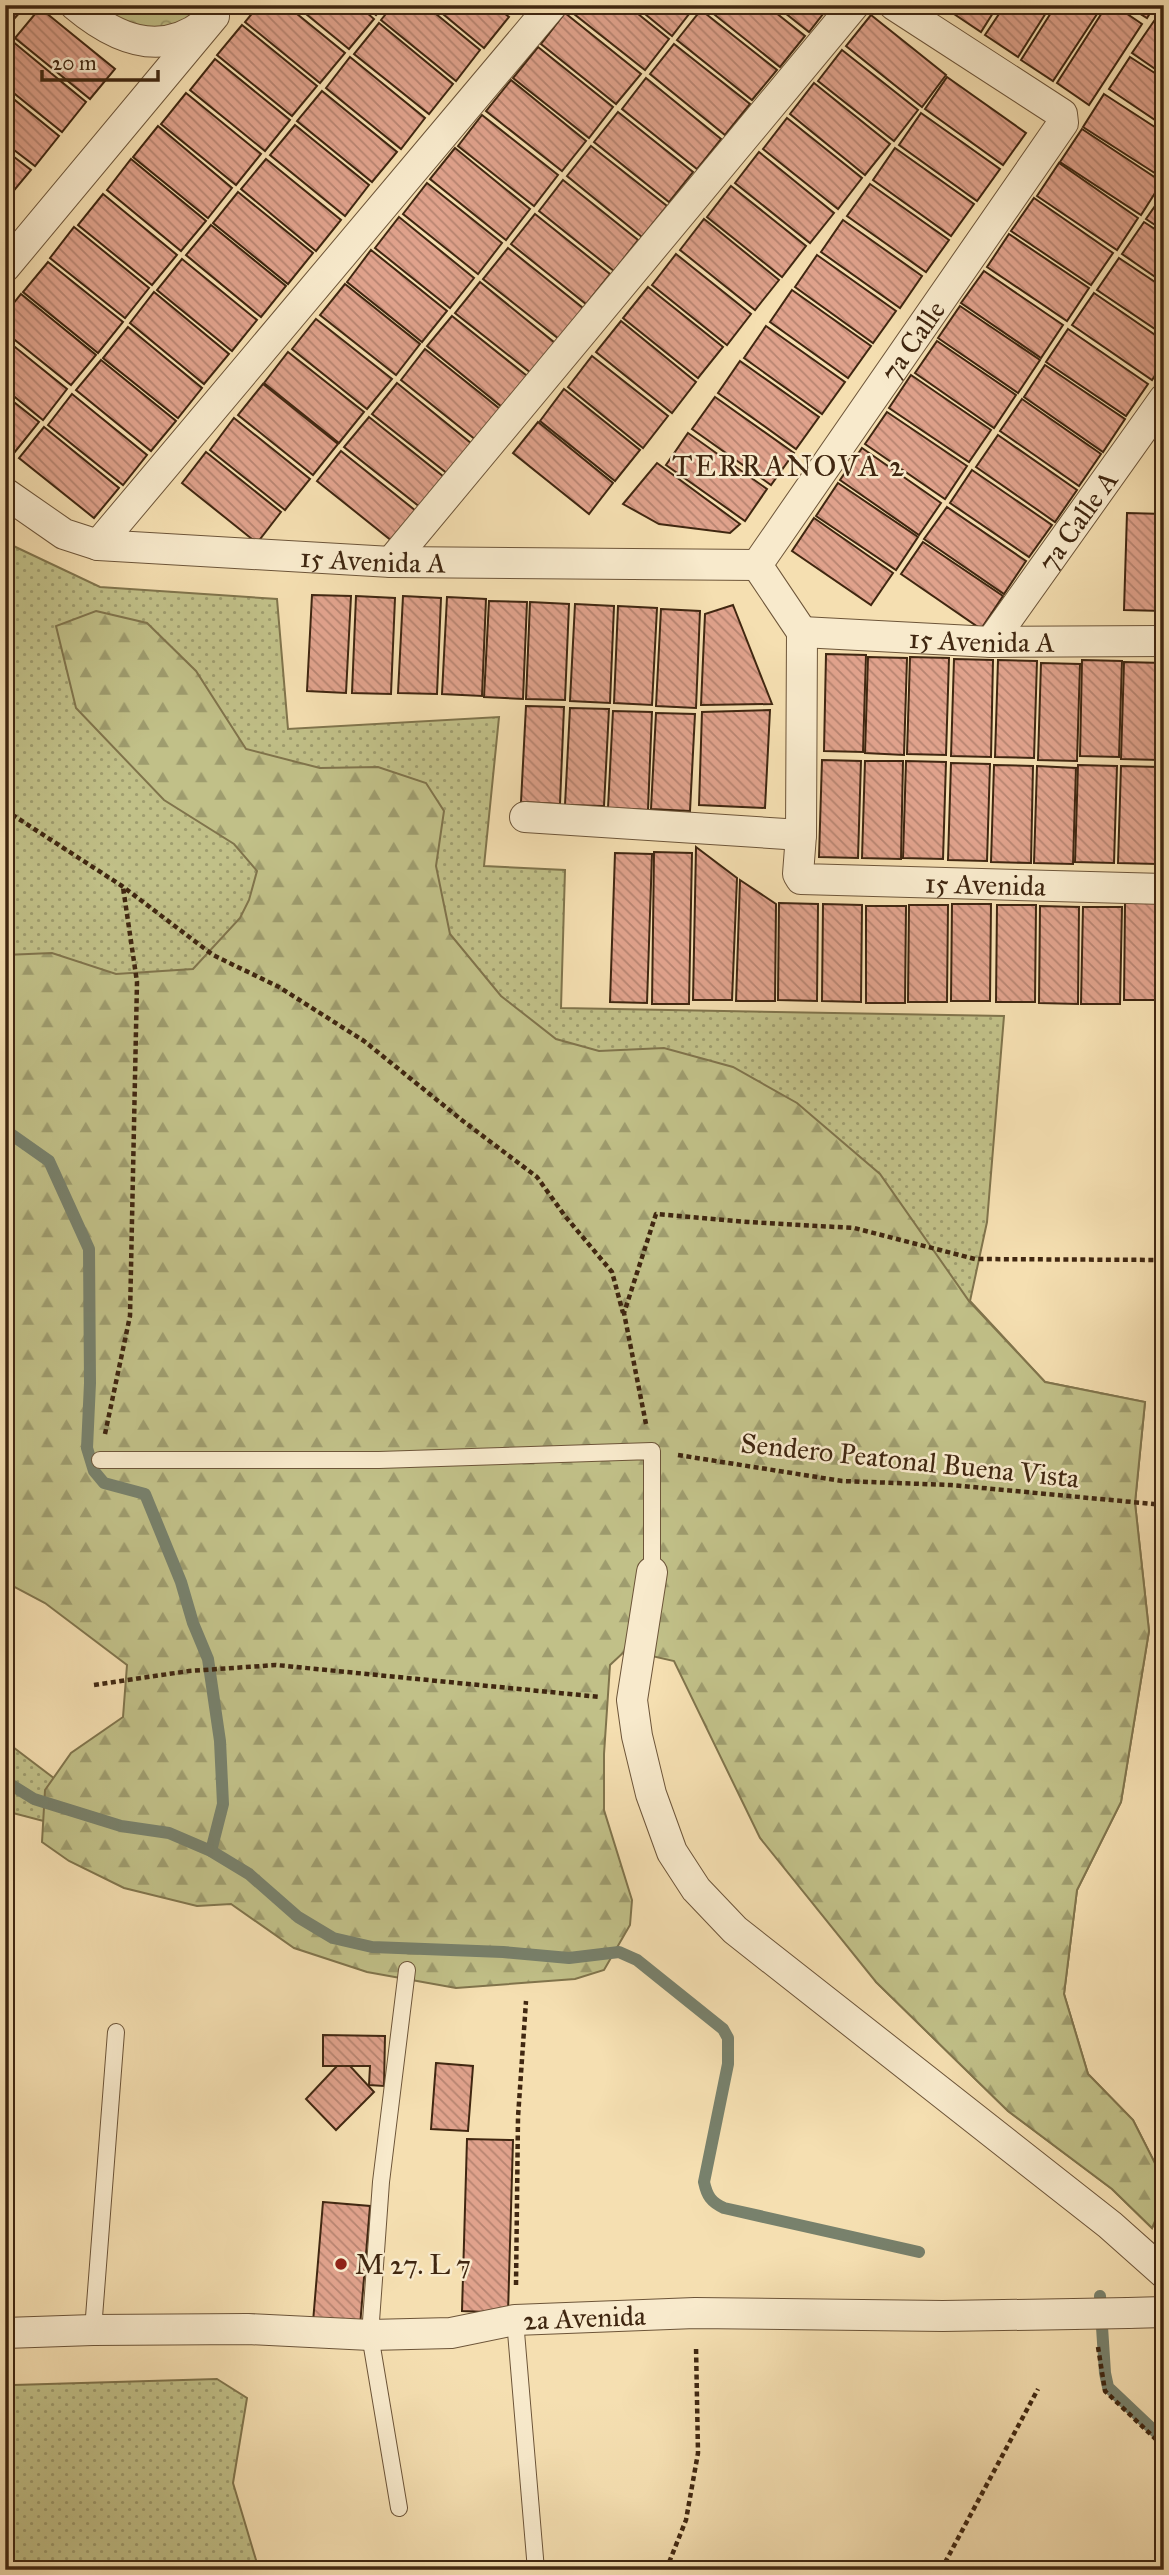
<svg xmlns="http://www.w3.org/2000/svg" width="1169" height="2575" viewBox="0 0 1169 2575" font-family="'IM FELL Great Primer',serif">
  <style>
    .grass { fill: url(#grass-dots); stroke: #80744c; stroke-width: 2 }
    .forest { fill: url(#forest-firs); stroke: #80744c; stroke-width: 2 }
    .park { fill: url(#park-crowns); stroke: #80744c; stroke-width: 2 }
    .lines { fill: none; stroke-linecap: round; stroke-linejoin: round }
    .stream { stroke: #78816c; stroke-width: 12 }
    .building { fill: url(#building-back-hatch); stroke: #402711; stroke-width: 2 }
    .lane-casing { stroke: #6d5539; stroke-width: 18 }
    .street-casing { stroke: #6d5539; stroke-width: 32 }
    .path { stroke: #402711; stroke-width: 4.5; stroke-dasharray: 5 3.5; stroke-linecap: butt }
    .lane { stroke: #f8eacc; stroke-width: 16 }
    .street { stroke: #f8eacc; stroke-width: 30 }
    .street-bridge-casing { stroke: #6d5539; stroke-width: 32; stroke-linecap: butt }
    .street-bridge { stroke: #f8eacc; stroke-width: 30 }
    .poi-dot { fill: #8f2418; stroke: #f8eacc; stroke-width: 2.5 }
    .labels { text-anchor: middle; stroke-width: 5; stroke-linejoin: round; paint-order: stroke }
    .street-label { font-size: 28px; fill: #402711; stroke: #f8eacc }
    .poi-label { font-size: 28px; fill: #402711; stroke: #f8eacc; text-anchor: start }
    .neighbourhood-label { font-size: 30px; letter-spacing: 2px; fill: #402711; stroke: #f8eacc }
  </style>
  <defs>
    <pattern id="grass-dots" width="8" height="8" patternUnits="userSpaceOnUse" patternTransform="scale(1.75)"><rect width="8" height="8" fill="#c1c088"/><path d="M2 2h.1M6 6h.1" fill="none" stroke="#9e9c6e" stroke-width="1.8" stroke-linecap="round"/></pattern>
    <pattern id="forest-firs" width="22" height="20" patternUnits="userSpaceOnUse" patternTransform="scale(1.75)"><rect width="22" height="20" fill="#c1c088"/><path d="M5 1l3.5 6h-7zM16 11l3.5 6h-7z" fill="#9e9c6e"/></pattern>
    <pattern id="park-crowns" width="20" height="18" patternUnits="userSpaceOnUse" patternTransform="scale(1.75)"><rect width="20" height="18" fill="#c1c088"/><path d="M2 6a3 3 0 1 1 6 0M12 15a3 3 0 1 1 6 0" fill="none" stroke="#9e9c6e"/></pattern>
    <pattern id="building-back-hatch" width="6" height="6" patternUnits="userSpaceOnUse" patternTransform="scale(1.75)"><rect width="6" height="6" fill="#e0a28c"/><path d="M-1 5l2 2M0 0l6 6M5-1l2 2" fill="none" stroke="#b78471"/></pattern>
  </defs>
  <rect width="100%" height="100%" fill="#f5dfb1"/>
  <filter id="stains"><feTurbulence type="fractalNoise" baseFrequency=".00286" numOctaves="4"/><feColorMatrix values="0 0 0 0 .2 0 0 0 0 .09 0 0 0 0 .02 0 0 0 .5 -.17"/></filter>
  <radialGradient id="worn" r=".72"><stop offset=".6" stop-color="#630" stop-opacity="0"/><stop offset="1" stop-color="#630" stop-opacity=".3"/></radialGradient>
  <g class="grass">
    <polygon points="5,542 100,587 277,599 288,729 499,717 484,866 565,870 561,1008 1004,1016 987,1222 970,1301 1045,1382 1145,1402 1135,1503 1149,1631 1121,1802 1077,1890 1064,1994 1088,2074 1133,2120 1164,2181 1164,2201 1152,2228 1112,2189 1008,2111 876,1982 709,1622 5,1467"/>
    <polygon points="5,1741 59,1782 132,1844 5,1811"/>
    <polygon points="217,2379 247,2398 233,2483 259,2570 5,2570 5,2459 14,2385"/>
  </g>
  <polygon class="forest" points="96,611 147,623 196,671 246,749 320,768 378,767 426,783 444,811 436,866 450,934 501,996 556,1039 599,1051 664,1048 733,1067 797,1103 880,1174 969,1301 1045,1382 1145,1402 1135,1503 1149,1631 1121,1802 1077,1890 1064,1994 1088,2074 1133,2120 1164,2181 1164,2201 1152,2228 1112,2189 1008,2111 876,1982 760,1838 674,1661 626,1650 610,1665 604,1754 604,1810 632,1900 630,1925 604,1970 575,1979 456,1988 367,1972 294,1948 231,1904 197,1906 124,1888 69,1861 42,1842 45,1790 71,1753 123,1717 127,1665 45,1603 5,1582 5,955 52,953 116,974 193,969 240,918 249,900 257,871 234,844 164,800 76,708 56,626"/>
  <polygon class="park" points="86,5 217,5 155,33"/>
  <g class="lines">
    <g class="stream">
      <polyline points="5,1130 49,1161 89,1249 90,1383 87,1448 94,1471 104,1483 145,1494 181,1582 193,1623 208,1659 220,1741 223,1804 211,1851"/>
      <path d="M5 1781 34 1799 121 1826 169 1833 211 1851 249 1874 298 1917 333 1938 372 1947 503 1952 569 1958 619 1952 637 1960 723 2029 728 2038V2064L704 2182C707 2196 711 2202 724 2208L919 2252"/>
      <polyline points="1100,2296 1105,2373 1108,2387 1164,2440"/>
    </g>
  </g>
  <g class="building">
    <polygon points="5,5 14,5 21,11 5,29"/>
    <polygon points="259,5 286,5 345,53 320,83 245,22"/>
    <polygon points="295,5 358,5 374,19 349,49"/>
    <polygon points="364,5 385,5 376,15"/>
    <polygon points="393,5 425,5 480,50 456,81 381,20"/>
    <polygon points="432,5 494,5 509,17 484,48"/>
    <polygon points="573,5 627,5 669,39 645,70 569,10"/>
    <polygon points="634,5 696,5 672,36"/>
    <polygon points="706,5 766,5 805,36 780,67 705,7"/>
    <polygon points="775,5 830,5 809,32"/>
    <polygon points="951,5 998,5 981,32 948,10"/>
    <polygon points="1005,5 1051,5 1018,57 985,35"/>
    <polygon points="1056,5 1103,5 1053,81 1021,60"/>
    <polygon points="1107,5 1114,5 1142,24 1089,105 1057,83"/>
    <polygon points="1126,5 1155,5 1147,18"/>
    <polygon points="40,8 115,69 90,99 15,38"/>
    <polygon points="701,10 777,70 752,100 677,40"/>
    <polygon points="565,13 641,74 616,104 541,44"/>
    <polygon points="871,15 946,75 922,107 846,46"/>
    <polygon points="1154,21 1164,27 1164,75 1132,53"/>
    <polygon points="379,23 453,84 429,114 354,54"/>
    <polygon points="242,25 317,86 292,116 217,55"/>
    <polygon points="12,41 86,102 62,132 5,86 5,49"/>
    <polygon points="674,44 750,104 725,135 650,74"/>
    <polygon points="538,47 613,107 589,138 513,78"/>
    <polygon points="842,50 918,110 894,141 818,81"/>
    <polygon points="350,57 425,118 401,149 326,88"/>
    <polygon points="1130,57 1164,79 1164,126 1109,89"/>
    <polygon points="215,59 290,120 265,151 190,90"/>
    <polygon points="947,77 1026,133 1003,165 925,109"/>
    <polygon points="646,78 721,139 697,169 622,109"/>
    <polygon points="511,80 586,141 562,171 486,111"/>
    <polygon points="814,83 890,144 865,175 790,114"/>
    <polygon points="322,91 397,152 372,182 297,121"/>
    <polygon points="5,92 59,136 35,166 5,143"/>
    <polygon points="186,93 261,154 236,185 161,124"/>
    <polygon points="1104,94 1164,133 1164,179 1083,127"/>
    <polygon points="618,112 693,172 669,202 594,142"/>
    <polygon points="921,113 1000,169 977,201 899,145"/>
    <polygon points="482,115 558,175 534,206 458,146"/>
    <polygon points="787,118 862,178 838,209 763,149"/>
    <polygon points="295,125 369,185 345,216 270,155"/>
    <polygon points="158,126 232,188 208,218 133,157"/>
    <polygon points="1082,129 1162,182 1141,215 1060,162"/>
    <polygon points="591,146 667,206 642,237 567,176"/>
    <polygon points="455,148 530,209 506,240 430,179"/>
    <polygon points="895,148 974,204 951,236 873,180"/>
    <polygon points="5,150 31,170 6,200 5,200"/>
    <polygon points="759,152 834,213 810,243 735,183"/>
    <polygon points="131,159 206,221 181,251 107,190"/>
    <polygon points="266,159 341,220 316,251 241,189"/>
    <polygon points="1059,163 1138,218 1117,250 1037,196"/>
    <polygon points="563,180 638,240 614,271 539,211"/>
    <polygon points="427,183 502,243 478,274 403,214"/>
    <polygon points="870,184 949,240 926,272 847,216"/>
    <polygon points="731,186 806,246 782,277 707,217"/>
    <polygon points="238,192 313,253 288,284 213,223"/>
    <polygon points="1164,193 1164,231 1146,219"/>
    <polygon points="103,194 177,255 152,285 78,225"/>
    <polygon points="1034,198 1113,253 1091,285 1011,231"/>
    <polygon points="535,214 610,274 586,304 511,244"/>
    <polygon points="399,217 474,278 450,308 375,248"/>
    <polygon points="704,219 779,280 755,310 680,250"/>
    <polygon points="843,220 922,276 900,308 821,252"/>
    <polygon points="1144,222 1164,235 1164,283 1122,254"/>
    <polygon points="211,225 286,286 261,317 186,255"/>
    <polygon points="74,227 149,288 125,318 50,258"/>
    <polygon points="1009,234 1089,288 1067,321 987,267"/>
    <polygon points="508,248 583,308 559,339 483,279"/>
    <polygon points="371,250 447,311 422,342 347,282"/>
    <polygon points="676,254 751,314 727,345 652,285"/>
    <polygon points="817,255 896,311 873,343 795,287"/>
    <polygon points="1119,258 1164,288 1164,335 1097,290"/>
    <polygon points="182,259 257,320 232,351 157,290"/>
    <polygon points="48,262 123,322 98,353 23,292"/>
    <polygon points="984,271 1063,325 1041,358 961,303"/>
    <polygon points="480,282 555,343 531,373 455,313"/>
    <polygon points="345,284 420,344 396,375 320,315"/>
    <polygon points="648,287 723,347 698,378 623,318"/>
    <polygon points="792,290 871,346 848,378 770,322"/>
    <polygon points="154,292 229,354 204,384 130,323"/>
    <polygon points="1094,293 1164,341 1164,362 1152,380 1072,325"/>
    <polygon points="21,294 96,355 71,385 5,332 5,314"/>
    <polygon points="960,306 1040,360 1018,393 938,338"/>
    <polygon points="452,316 527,376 502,407 427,346"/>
    <polygon points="316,319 392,379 367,409 292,349"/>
    <polygon points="621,321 696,382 672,413 596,352"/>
    <polygon points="766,326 845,382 822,414 744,358"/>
    <polygon points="128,327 202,388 178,418 103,358"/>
    <polygon points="1068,329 1148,384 1126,416 1046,362"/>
    <polygon points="5,339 67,389 43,420 5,389"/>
    <polygon points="937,341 1016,395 994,428 915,373"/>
    <polygon points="425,349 500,409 476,440 401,380"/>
    <polygon points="288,352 364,412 339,443 264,383"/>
    <polygon points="592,356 668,416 643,448 568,387"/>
    <polygon points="101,360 176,421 151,451 76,390"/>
    <polygon points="740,361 819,417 796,449 718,393"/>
    <polygon points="1045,365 1125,419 1103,452 1024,397"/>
    <polygon points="911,375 991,430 969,462 889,408"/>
    <polygon points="397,383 472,444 448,474 372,414"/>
    <polygon points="263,384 338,444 313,475 238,415"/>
    <polygon points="564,389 640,450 615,481 540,421"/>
    <polygon points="72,394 147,455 123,485 48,425"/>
    <polygon points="5,395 39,422 14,453 5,446"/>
    <polygon points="715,397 794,453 771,485 692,429"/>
    <polygon points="1022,399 1101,454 1079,486 1000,431"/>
    <polygon points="887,412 967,466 945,499 865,444"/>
    <polygon points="369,417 444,477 420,507 344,447"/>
    <polygon points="234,418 310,479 285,510 210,450"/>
    <polygon points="538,422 613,483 589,514 513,453"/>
    <polygon points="44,427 119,488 94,518 19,458"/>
    <polygon points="688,433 767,489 745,521 666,465"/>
    <polygon points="998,435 1077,490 1055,522 976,467"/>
    <polygon points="862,448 941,503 919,535 840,480"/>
    <polygon points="341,451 416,511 392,541 317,481"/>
    <polygon points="206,452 281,512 257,543 182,483"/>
    <polygon points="657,463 740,524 730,533 659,524 623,504"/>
    <polygon points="972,470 1052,525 1029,557 950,503"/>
    <polygon points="838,483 918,537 896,570 816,516"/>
    <polygon points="947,507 1026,561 1004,594 924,539"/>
    <polygon points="1127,513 1164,514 1163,611 1124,610"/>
    <polygon points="814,518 893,573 871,605 792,551"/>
    <polygon points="923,542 1003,596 981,629 901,574"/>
    <polygon points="312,595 351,596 346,693 307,691"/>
    <polygon points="356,596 395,598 391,694 352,693"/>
    <polygon points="403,596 441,598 437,694 398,693"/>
    <polygon points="447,597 486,599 482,696 442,694"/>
    <polygon points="489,601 527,602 523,699 484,697"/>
    <polygon points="530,602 569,604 565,700 526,699"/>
    <polygon points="575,604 614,606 610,703 570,701"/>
    <polygon points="733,605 772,704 701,705 705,614"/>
    <polygon points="618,606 657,608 652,705 614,703"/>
    <polygon points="661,609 700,611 696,708 656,706"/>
    <polygon points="826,654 866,655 863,752 824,751"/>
    <polygon points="868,657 907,658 904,755 865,753"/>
    <polygon points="910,657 949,658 946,755 907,754"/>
    <polygon points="954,659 993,660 991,757 951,756"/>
    <polygon points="998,660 1037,661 1034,758 995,757"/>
    <polygon points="1082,660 1122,661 1119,757 1080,756"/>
    <polygon points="1124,662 1163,663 1160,760 1121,759"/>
    <polygon points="1041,663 1080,664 1077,761 1038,760"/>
    <polygon points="526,706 564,707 560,804 521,802"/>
    <polygon points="570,708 609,709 604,806 565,805"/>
    <polygon points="770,710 765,808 699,805 702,712"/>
    <polygon points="613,711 652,712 648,810 608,808"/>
    <polygon points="656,713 695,714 690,811 651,809"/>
    <polygon points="822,760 861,761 858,858 819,857"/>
    <polygon points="865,761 903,761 901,859 862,858"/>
    <polygon points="906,761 946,762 943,859 903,858"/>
    <polygon points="951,763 990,764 987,861 948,860"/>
    <polygon points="994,765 1033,766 1031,863 991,862"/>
    <polygon points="1078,765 1117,766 1114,863 1075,862"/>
    <polygon points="1037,766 1076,768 1073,864 1034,863"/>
    <polygon points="1121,766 1159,767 1157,864 1118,863"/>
    <polygon points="1162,766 1164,766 1164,864 1159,863"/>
    <polygon points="696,847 737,878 732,1000 693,1000"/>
    <polygon points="654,852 692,853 689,1004 652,1004"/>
    <polygon points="615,853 652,854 647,1003 610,1002"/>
    <polygon points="740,880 776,904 775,1001 736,1001"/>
    <polygon points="779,903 818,904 817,1001 778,1000"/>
    <polygon points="1125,903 1164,903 1163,1000 1124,1000"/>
    <polygon points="823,904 862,905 861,1002 822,1001"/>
    <polygon points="952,904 991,904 990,1001 951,1001"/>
    <polygon points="909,905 948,905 947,1002 908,1002"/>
    <polygon points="997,905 1036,905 1035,1002 996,1002"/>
    <polygon points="866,906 906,906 905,1003 866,1003"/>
    <polygon points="1040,906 1079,907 1078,1004 1039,1003"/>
    <polygon points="1083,907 1122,907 1120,1004 1081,1004"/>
    <polygon points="323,2035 385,2036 384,2086 369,2085 370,2066 323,2066"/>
    <polygon points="436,2063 473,2066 468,2131 431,2129"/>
    <polygon points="337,2066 350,2066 374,2092 336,2130 306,2099"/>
    <polygon points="467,2139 513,2140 508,2313 462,2311"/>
    <polygon points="323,2202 370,2206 360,2326 313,2322"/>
  </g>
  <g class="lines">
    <defs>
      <g id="lane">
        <polyline points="100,1460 379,1460 652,1451 652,1572"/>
        <polyline points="515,2320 536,2570"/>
        <polyline points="93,2330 116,2032"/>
        <polyline points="399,2508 370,2335 381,2182 407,1970"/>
      </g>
      <g id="street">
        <path d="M75 5C113 37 158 59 204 24"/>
        <polyline points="5,267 214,16"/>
        <path id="s1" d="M5 493 64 534 98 545 391 562 757 565"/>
        <polyline points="98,545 552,5"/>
        <polyline points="391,562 854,5"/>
        <path id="s2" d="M757 565 1063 123 1062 114 894 5"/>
        <path id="s3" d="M757 565 802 632 801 835 798 874 801 879 1164 889"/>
        <path id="s4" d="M802 632 991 642 1164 641"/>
        <path id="s5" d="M991 642 1164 399"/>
        <polyline points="525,817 801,835"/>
        <polyline points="652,1572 632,1700 637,1736 651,1794 672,1852 696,1889 735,1930 1110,2225 1164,2273"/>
        <polyline points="1128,2313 1164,2312"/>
        <path id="s6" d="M5 2333 93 2330 248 2329 370 2335 451 2333 515 2320 695 2313 943 2316 1074 2314"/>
      </g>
    </defs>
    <use href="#lane" class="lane-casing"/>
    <use href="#street" class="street-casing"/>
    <g class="path">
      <polyline points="5,810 122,886 213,955 279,987 364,1041 463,1121 537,1177 565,1216 612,1272 623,1313"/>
      <polyline points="646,1424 624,1313 656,1214 748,1222 854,1228 975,1259 1164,1260"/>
      <polyline points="105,1434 130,1316 137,982 123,887"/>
      <polyline points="678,1455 842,1481 951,1485 1164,1505"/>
      <polyline points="94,1685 189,1671 276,1665 600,1697"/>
      <polyline points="516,2285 518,2117 526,2001"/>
      <polyline points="1098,2347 1105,2391 1164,2447"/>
      <polyline points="666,2570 686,2520 698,2453 696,2346"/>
      <polyline points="941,2570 1038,2389"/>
    </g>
    <use href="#lane" class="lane"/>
    <use href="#street" class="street"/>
    <defs>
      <polyline id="street-bridge" points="1074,2314 1128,2313"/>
    </defs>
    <use href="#street-bridge" class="street-bridge-casing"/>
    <use href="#street-bridge" class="street-bridge"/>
  </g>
  <circle class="poi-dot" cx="341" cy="2264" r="7"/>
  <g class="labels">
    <g class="street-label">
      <text dy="10" stroke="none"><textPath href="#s2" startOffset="273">7a Calle</textPath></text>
      <text dy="10" stroke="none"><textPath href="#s5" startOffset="149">7a Calle A</textPath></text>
      <text dy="10" stroke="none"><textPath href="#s1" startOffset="383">15 Avenida A</textPath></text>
      <text dy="10" stroke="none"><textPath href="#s4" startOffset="180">15 Avenida A</textPath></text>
      <text dy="10" stroke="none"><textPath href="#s3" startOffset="513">15 Avenida</textPath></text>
      <text transform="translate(910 1460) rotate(6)" y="10">Sendero Peatonal Buena Vista</text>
      <text dy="10" stroke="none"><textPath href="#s6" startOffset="581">2a Avenida</textPath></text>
    </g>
    <g class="poi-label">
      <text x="355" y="2274">M 27. L 7</text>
    </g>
    <g class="neighbourhood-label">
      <text x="789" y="476">TERRANOVA 2</text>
    </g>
  </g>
  <rect width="1169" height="2575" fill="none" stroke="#f5dfb1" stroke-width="28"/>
  <rect x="7" y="7" width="1155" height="2561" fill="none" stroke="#402711" stroke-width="3.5"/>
  <rect x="14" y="14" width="1141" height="2547" fill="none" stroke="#402711" stroke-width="2"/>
  <path d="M42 70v10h116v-10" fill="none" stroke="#402711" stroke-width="3.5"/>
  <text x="52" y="70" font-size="21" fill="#402711" stroke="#f8eacc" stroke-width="5" paint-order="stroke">20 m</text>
  <rect width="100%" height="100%" filter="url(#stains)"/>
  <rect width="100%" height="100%" fill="url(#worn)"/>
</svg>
